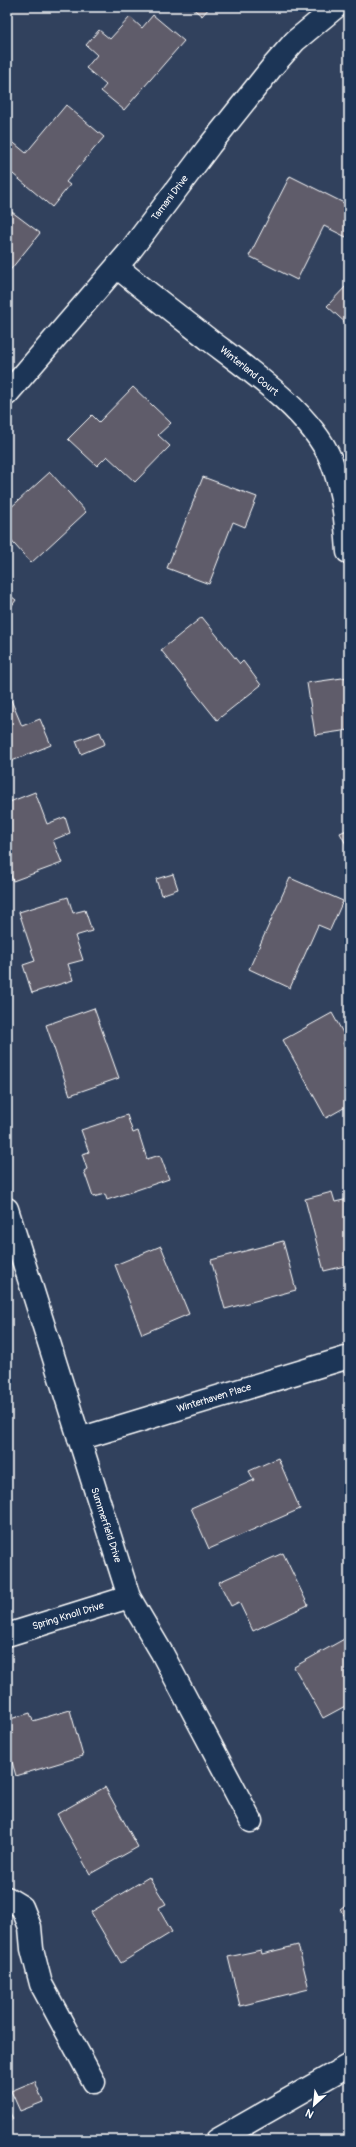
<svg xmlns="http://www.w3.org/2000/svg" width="356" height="2147" viewBox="0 0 356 2147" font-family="Pangolin,sans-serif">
  <rect width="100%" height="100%" fill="#31415d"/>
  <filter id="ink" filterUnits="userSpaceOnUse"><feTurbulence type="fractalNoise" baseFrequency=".025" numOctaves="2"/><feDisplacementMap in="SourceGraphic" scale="8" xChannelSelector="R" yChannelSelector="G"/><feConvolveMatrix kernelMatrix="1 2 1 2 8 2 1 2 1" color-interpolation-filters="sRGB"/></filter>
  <g filter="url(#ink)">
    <path fill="#5f5c6b" stroke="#fff" d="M 191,7 L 210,7 L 202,16 Z
      M 153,15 L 184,41 L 124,110 L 101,91 L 106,85 L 86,68 L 97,55 L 86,45 L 99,30 L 110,39 L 130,17 L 142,28 Z
      M 66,105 L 104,137 L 66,182 L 70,185 L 52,207 L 7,169 L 7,141 L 9,139 L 26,153 Z
      M 290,176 L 344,203 L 349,210 L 349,231 L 346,237 L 324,226 L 297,280 L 249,256 Z
      M 8,209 L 40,233 L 7,274 L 7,211 Z
      M 349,283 L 349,326 L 327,306 Z
      M 133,387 L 171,423 L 158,435 L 170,446 L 135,482 L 107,456 L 97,466 L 68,439 L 92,415 L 99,422 Z
      M 50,472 L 86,512 L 31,563 L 7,536 L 7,511 Z
      M 203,477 L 257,497 L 245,527 L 233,522 L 209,584 L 167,568 Z
      M 7,593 L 16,600 L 7,612 Z
      M 202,617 L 240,664 L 243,661 L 261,685 L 217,720 L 161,650 Z
      M 349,677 L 349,730 L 315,735 L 307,683 Z
      M 11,700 L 22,726 L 40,719 L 51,745 L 7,763 L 7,702 Z
      M 100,732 L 105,744 L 81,754 L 76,741 Z
      M 35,792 L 47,824 L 65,817 L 70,833 L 53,840 L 62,863 L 13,881 L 7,865 L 7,803 Z
      M 349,829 L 349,850 L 340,833 Z
      M 173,874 L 178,889 L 161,895 L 156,879 Z
      M 290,878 L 343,901 L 330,930 L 318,925 L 290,988 L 249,969 Z
      M 68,897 L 73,913 L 85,910 L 92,931 L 75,936 L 83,960 L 68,964 L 73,980 L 32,993 L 23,965 L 35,961 L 19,912 Z
      M 94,1008 L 119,1078 L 70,1095 L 46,1025 Z
      M 332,1013 L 347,1040 L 343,1043 L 349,1054 L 349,1105 L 326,1118 L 283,1040 Z
      M 127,1115 L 133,1133 L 138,1131 L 147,1159 L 160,1155 L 169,1179 L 107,1200 L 105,1194 L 93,1197 L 84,1171 L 87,1169 L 82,1154 L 89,1152 L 81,1130 Z
      M 332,1192 L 335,1202 L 348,1199 L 349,1201 L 349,1265 L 324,1271 L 305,1199 Z
      M 283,1241 L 296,1290 L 225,1309 L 211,1260 Z
      M 161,1246 L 189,1314 L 142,1334 L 115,1265 Z
      M 278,1458 L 300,1509 L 209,1549 L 191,1508 L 254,1480 L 249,1471 Z
      M 283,1553 L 308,1605 L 253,1631 L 239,1602 L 231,1606 L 219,1582 Z
      M 346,1638 L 349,1644 L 349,1704 L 323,1718 L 294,1667 Z
      M 70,1710 L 83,1756 L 16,1776 L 7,1744 L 7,1720 L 30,1713 L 33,1721 Z
      M 105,1787 L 138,1847 L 90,1874 L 57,1814 Z
      M 149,1877 L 166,1904 L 158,1908 L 172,1932 L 121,1963 L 91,1912 Z
      M 349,1903 L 349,1921 L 340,1910 Z
      M 298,1945 L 309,1989 L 240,2006 L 228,1957 L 261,1950 L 262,1954 Z
      M 35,2081 L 43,2102 L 20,2111 L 11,2091 Z
      M 7,2107 L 13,2119 L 7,2122 Z"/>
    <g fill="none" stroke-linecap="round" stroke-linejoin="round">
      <defs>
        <path id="minor" d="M 117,267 C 148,293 180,317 212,342 C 252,372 311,413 331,460 C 343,490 346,521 348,552
          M 7,394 L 130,251 L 210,145 L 273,66 L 295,41 L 336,7
          M 7,1209 L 129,1597 L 162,1653 L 251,1821
          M 79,1439 L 349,1357
          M 7,1635 L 129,1597
          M 7,1898 L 22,1907 L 30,1927 L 32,1949 L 41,1984 L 94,2082
          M 217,2140 L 349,2065"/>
      </defs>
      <use href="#minor" stroke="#fff" stroke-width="25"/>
      <use href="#minor" stroke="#1d3557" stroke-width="22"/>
    </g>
  </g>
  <g text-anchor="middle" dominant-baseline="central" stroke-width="4" stroke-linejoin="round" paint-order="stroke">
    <g font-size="10" fill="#fff" stroke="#1d3557">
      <text transform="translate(170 198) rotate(-53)">Tamani Drive</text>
      <text transform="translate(249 371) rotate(39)">Winterland Court</text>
      <text transform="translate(214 1398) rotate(-17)">Winterhaven Place</text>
      <text transform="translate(106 1525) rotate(72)">Summerfield Drive</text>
      <text transform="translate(68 1616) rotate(-17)">Spring Knoll Drive</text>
    </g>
  </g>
  <rect width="356" height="2147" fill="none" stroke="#1d3557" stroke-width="24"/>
  <rect x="12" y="12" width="332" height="2123" fill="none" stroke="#fff" stroke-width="1.5" filter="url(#ink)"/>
  <g transform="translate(314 2105) rotate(207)" stroke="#1d3557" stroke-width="3" paint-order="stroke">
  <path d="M0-3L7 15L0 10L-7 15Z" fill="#ffffff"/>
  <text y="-6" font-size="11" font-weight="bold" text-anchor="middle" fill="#ffffff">N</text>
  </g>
</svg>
